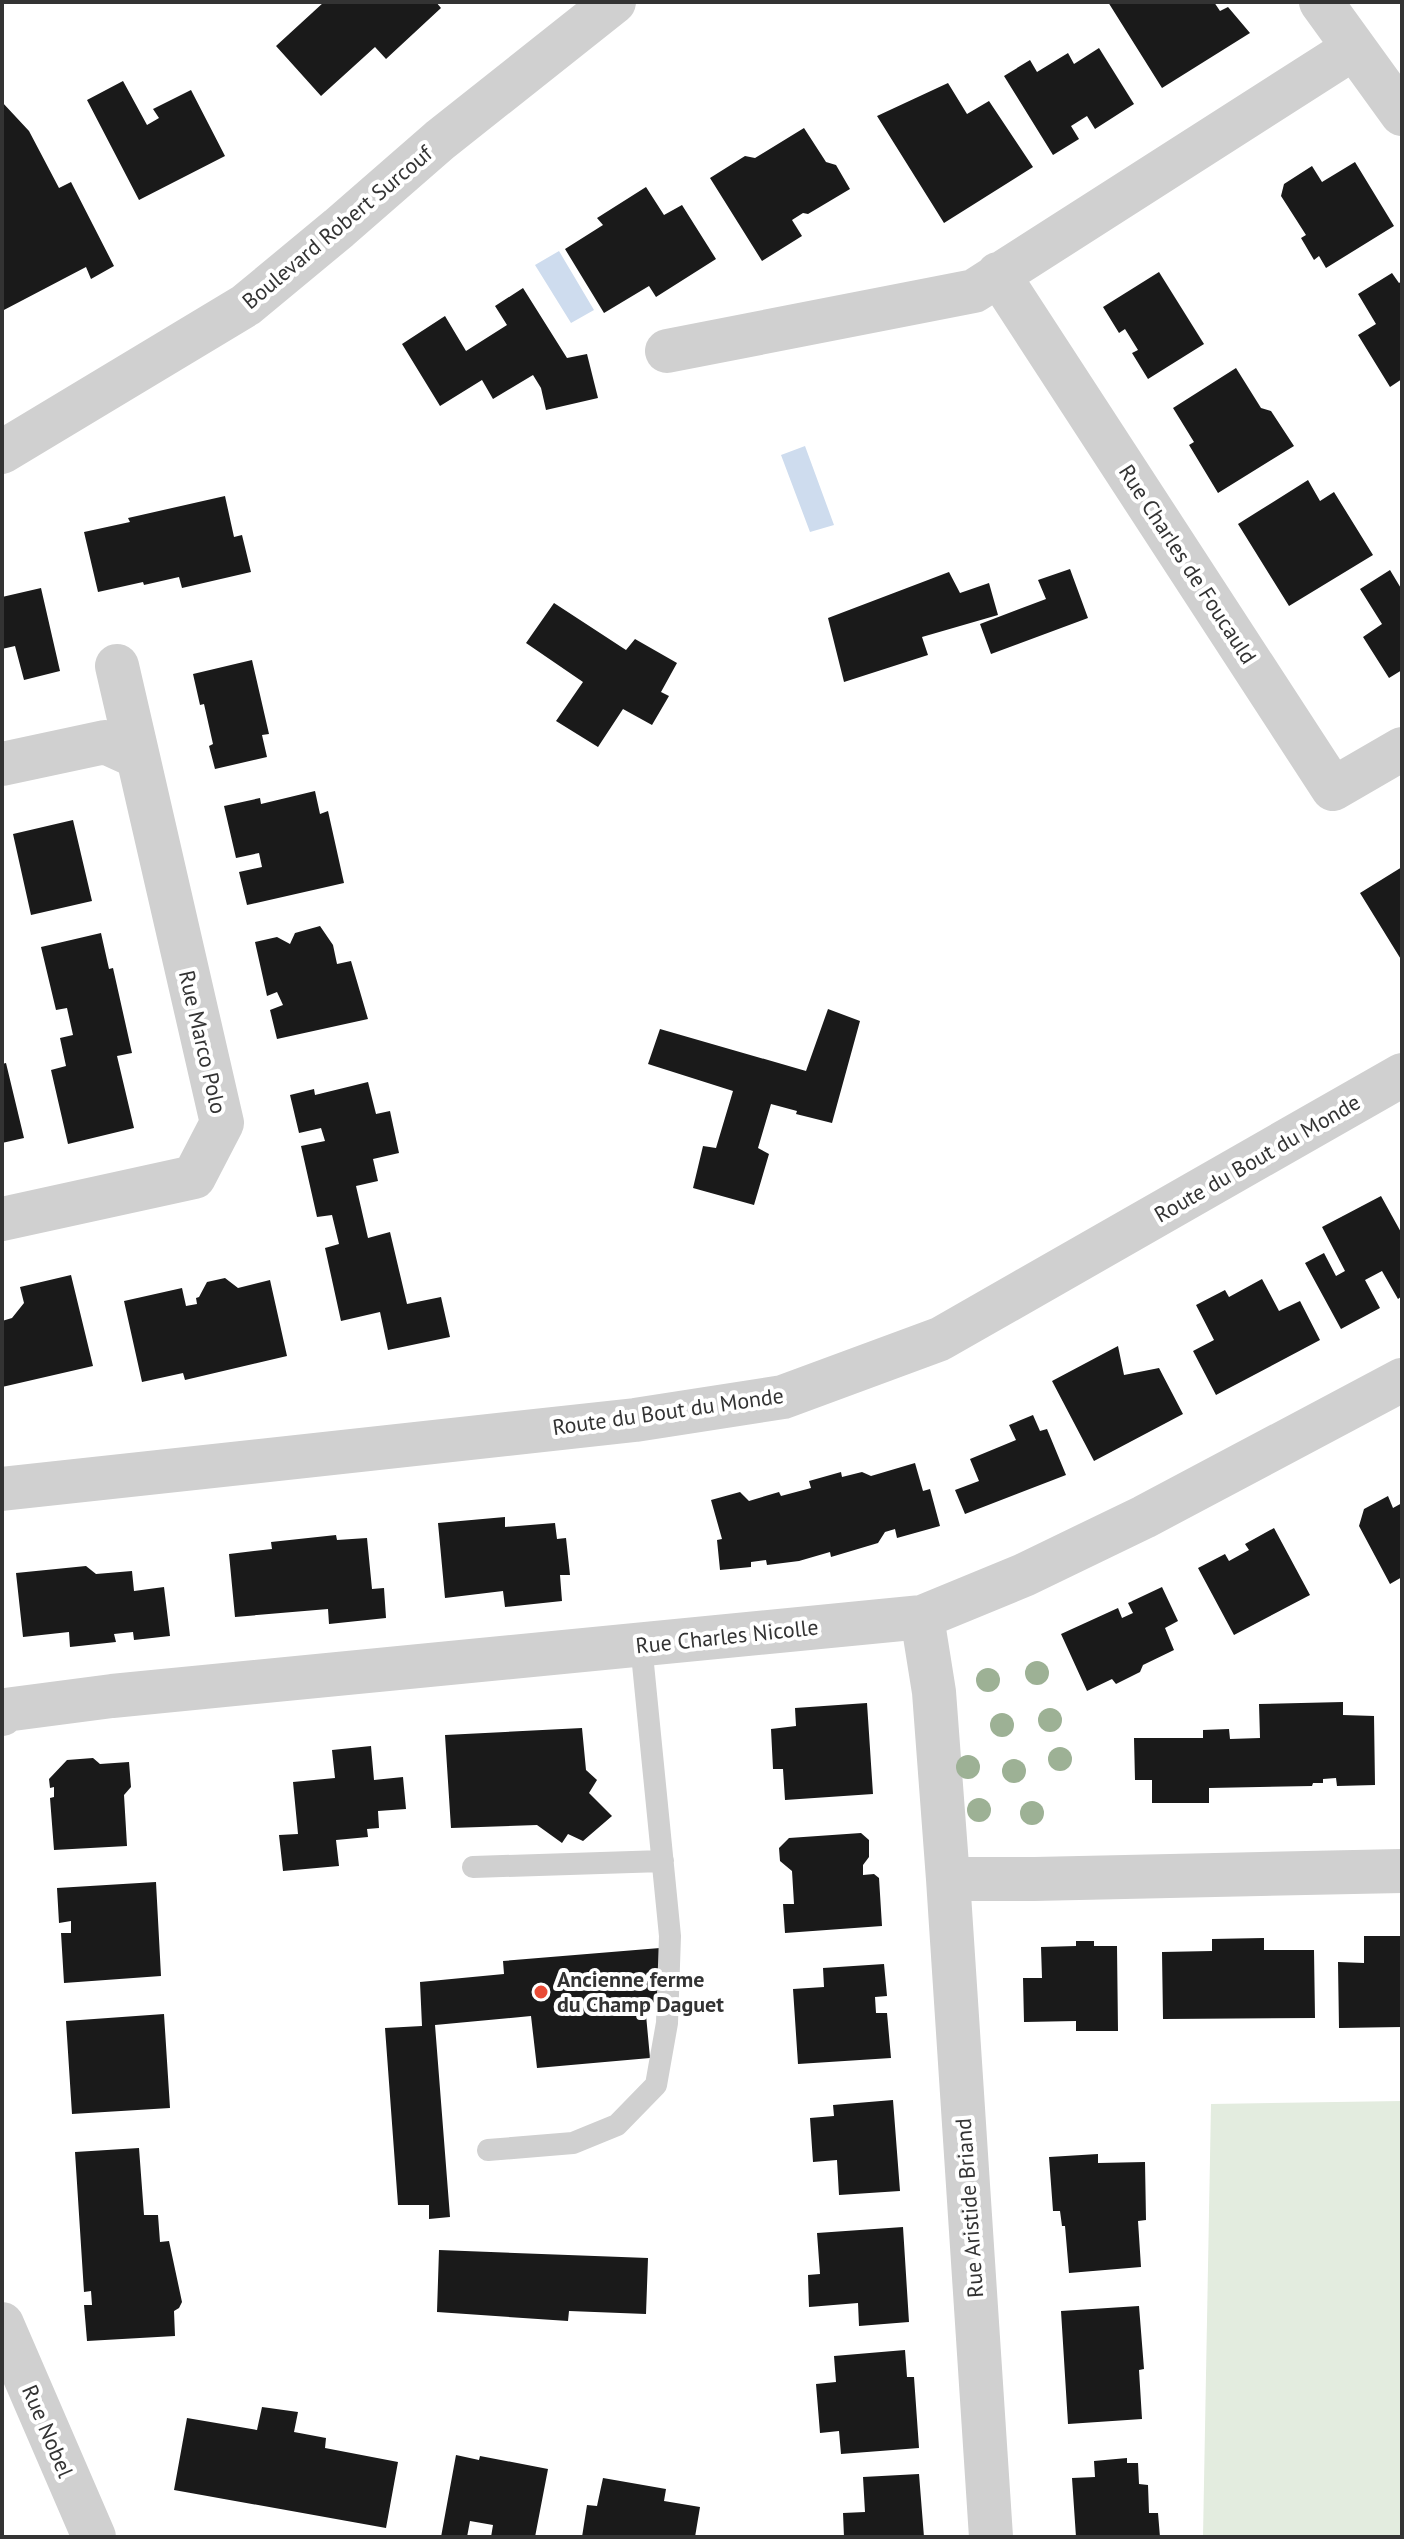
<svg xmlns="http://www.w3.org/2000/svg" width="1404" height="2539" viewBox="0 0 1404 2539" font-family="'PT Sans',sans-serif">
  <rect width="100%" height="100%" fill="#fff"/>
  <path fill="#e3ecdf" d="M 1402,2101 L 1402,2537 L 1203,2537 L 1211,2104 Z"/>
  <path fill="#cedcee" d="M 559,251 L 594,310 L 571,323 L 535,265 Z
    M 805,446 L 834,525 L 810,532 L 781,455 Z"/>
  <path fill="#1a1a1a" d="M 324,2 L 436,2 L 441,8 L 386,59 L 375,47 L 321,96 L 276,46 Z
    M 1108,2 L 1214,2 L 1220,11 L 1228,7 L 1250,33 L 1162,88 Z
    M 1099,48 L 1134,104 L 1095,129 L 1087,116 L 1071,126 L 1079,139 L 1053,155 L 1004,76 L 1030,60 L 1037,72 L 1068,53 L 1074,64 Z
    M 123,81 L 147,125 L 159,118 L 153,109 L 191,90 L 225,156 L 139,200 L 87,100 Z
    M 948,83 L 967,114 L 989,101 L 1033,167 L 944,223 L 877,116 Z
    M 2,102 L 29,131 L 59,188 L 71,182 L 114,266 L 91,279 L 86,267 L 2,311 Z
    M 804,128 L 826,162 L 836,165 L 850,189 L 808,214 L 803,213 L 792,220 L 802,236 L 762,261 L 710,178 L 745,156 L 755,158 Z
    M 1355,162 L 1394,226 L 1326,268 L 1319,256 L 1314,260 L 1301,238 L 1306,235 L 1281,196 L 1284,184 L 1312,166 L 1322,182 Z
    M 646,187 L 664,215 L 682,205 L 716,259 L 656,297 L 649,286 L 604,313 L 565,249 L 603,225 L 597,218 Z
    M 1159,272 L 1204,344 L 1148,379 L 1132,353 L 1138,350 L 1125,329 L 1119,333 L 1103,307 Z
    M 1392,273 L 1399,283 L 1402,281 L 1402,379 L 1390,387 L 1358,335 L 1376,324 L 1358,294 Z
    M 523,288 L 567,358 L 587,354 L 598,398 L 546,410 L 541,388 L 533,375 L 493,399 L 482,380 L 440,406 L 402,344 L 445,316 L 466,351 L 507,325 L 495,306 Z
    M 1236,368 L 1261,408 L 1271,411 L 1294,446 L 1218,493 L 1189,445 L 1194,442 L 1173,408 Z
    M 1308,480 L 1320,501 L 1334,492 L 1373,555 L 1289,606 L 1238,524 Z
    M 225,496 L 234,537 L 242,535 L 251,572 L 182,588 L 179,577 L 144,585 L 143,582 L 98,592 L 84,532 L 130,522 L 128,518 Z
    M 1070,569 L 1088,618 L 991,654 L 980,624 L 1046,599 L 1038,580 Z
    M 1390,570 L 1402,590 L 1402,670 L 1389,678 L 1363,637 L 1382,624 L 1360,589 Z
    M 949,572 L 960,593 L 989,583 L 998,615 L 922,637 L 928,655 L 844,682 L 828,618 Z
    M 41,588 L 60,671 L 24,680 L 15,646 L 2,649 L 2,597 Z
    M 554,603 L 626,650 L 635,639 L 677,663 L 661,692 L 669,696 L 652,725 L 623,709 L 598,747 L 556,721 L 583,682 L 526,643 Z
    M 252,660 L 269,734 L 262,735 L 267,757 L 215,769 L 209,746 L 213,744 L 204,704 L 200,705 L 193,674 Z
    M 315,791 L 320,814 L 328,811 L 344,883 L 247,905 L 239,872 L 262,867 L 259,853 L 236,858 L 224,806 L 260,798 L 261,804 Z
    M 73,820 L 92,901 L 31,915 L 13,834 Z
    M 1402,867 L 1402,961 L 1360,893 Z
    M 320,926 L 333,945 L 337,964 L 351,961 L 368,1019 L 277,1039 L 270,1010 L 283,1005 L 277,992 L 267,996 L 255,942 L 277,937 L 290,944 L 295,933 Z
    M 101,933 L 109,969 L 113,968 L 132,1053 L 117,1056 L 134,1128 L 68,1144 L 51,1070 L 66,1066 L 60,1038 L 73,1035 L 67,1008 L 56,1010 L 41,947 Z
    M 828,1009 L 860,1021 L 832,1123 L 796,1114 L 797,1111 L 771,1104 L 758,1148 L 769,1154 L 754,1205 L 693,1188 L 703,1146 L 716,1148 L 733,1091 L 648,1064 L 660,1029 L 806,1071 Z
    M 6,1063 L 24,1138 L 2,1143 L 2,1064 Z
    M 368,1082 L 376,1114 L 390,1111 L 399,1153 L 373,1159 L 378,1181 L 356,1186 L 368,1238 L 390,1232 L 407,1304 L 441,1297 L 450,1337 L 388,1350 L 380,1312 L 341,1321 L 325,1248 L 339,1244 L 332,1215 L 317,1217 L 301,1146 L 325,1141 L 321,1128 L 299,1133 L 290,1095 L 314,1089 L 315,1095 Z
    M 1381,1196 L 1402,1234 L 1402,1296 L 1398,1299 L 1382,1271 L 1365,1280 L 1380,1308 L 1341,1329 L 1305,1263 L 1324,1253 L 1336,1276 L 1345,1271 L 1322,1227 Z
    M 71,1275 L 93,1366 L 2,1387 L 2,1321 L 12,1318 L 24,1303 L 20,1287 Z
    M 225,1278 L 238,1288 L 270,1280 L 287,1356 L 185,1380 L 183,1373 L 142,1382 L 124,1301 L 182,1288 L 186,1306 L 197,1304 L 196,1298 L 199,1297 L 207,1282 Z
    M 1262,1279 L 1279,1311 L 1300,1301 L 1320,1340 L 1216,1395 L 1193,1351 L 1214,1340 L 1196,1305 L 1225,1290 L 1229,1297 Z
    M 1118,1346 L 1124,1375 L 1159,1368 L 1183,1414 L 1094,1461 L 1052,1381 Z
    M 1033,1415 L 1040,1431 L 1047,1429 L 1066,1475 L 965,1514 L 955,1490 L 979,1481 L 970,1459 L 1016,1440 L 1009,1425 Z
    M 915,1463 L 923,1491 L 930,1489 L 940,1526 L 897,1538 L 895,1529 L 885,1532 L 878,1543 L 831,1557 L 830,1552 L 799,1561 L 767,1565 L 766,1560 L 751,1562 L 751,1567 L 720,1570 L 717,1540 L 722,1539 L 711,1500 L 740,1492 L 749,1501 L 779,1492 L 781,1496 L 811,1488 L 809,1481 L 841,1472 L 842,1477 L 862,1472 L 871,1476 Z
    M 1388,1496 L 1393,1508 L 1402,1503 L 1402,1577 L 1390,1584 L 1359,1526 L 1364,1509 Z
    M 505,1517 L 505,1527 L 555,1523 L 557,1539 L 566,1538 L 570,1575 L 560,1575 L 562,1601 L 505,1607 L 503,1591 L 445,1598 L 438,1523 Z
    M 1274,1528 L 1310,1595 L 1234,1635 L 1198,1568 L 1225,1554 L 1229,1561 L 1249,1550 L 1245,1544 Z
    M 336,1535 L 337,1540 L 367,1538 L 372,1589 L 384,1588 L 386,1618 L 329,1624 L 328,1609 L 235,1617 L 229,1554 L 272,1549 L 271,1542 Z
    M 86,1566 L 96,1574 L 132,1571 L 134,1591 L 164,1587 L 170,1636 L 134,1640 L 133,1632 L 114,1634 L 116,1642 L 70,1647 L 69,1632 L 23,1637 L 16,1573 Z
    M 1162,1587 L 1178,1621 L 1165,1628 L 1174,1650 L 1143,1665 L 1140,1672 L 1116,1684 L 1112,1679 L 1087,1691 L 1061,1634 L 1118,1608 L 1122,1618 L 1133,1613 L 1128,1603 Z
    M 1343,1702 L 1343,1715 L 1374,1716 L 1375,1785 L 1337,1786 L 1336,1778 L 1323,1779 L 1323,1783 L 1313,1783 L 1312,1786 L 1209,1788 L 1209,1803 L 1152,1803 L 1152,1780 L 1135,1780 L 1134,1738 L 1203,1738 L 1203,1730 L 1229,1729 L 1230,1739 L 1260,1738 L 1259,1704 Z
    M 867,1703 L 873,1794 L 785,1800 L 783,1769 L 773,1769 L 771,1729 L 796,1726 L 795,1708 Z
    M 582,1728 L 586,1770 L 597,1780 L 589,1793 L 612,1816 L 583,1841 L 568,1834 L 562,1843 L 537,1825 L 451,1828 L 445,1735 Z
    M 371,1746 L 374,1780 L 403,1777 L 406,1809 L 378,1811 L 379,1828 L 367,1829 L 368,1837 L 336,1840 L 339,1866 L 283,1871 L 279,1835 L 298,1834 L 293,1782 L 335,1778 L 332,1750 Z
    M 93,1758 L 100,1764 L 129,1762 L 131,1787 L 124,1795 L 127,1846 L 54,1850 L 50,1798 L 54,1797 L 54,1787 L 50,1788 L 49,1779 L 67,1760 Z
    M 861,1833 L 869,1840 L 869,1857 L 863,1865 L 863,1875 L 874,1874 L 879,1878 L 882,1926 L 785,1933 L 783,1904 L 794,1904 L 792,1871 L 780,1861 L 779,1848 L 789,1838 Z
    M 156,1882 L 161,1976 L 64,1983 L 61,1933 L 71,1933 L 71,1921 L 59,1923 L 57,1888 Z
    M 1364,1936 L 1402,1936 L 1402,2027 L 1339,2028 L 1338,1962 L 1364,1963 Z
    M 1264,1938 L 1264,1950 L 1314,1950 L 1315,2018 L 1163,2019 L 1162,1952 L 1212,1951 L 1212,1939 Z
    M 1076,1941 L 1094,1941 L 1094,1946 L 1117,1946 L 1118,2031 L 1076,2031 L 1076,2021 L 1024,2022 L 1023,1978 L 1042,1978 L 1041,1947 L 1076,1946 Z
    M 660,1948 L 663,2001 L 645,2004 L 650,2058 L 537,2068 L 531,2016 L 435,2025 L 450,2217 L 429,2219 L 429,2205 L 398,2205 L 385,2028 L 422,2026 L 420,1982 L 504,1974 L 503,1961 Z
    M 884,1964 L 887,1996 L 875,1997 L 876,2013 L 887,2013 L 891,2058 L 798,2064 L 793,1989 L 824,1987 L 823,1968 Z
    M 164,2014 L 170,2108 L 72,2114 L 66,2021 Z
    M 893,2100 L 900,2191 L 839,2195 L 837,2160 L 813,2162 L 810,2118 L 834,2116 L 833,2105 Z
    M 139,2148 L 144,2215 L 158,2215 L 160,2242 L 169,2241 L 182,2302 L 179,2308 L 174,2311 L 175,2336 L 87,2341 L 84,2305 L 92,2305 L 91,2291 L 84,2292 L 75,2152 Z
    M 1098,2154 L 1098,2163 L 1145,2162 L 1146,2220 L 1138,2221 L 1141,2267 L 1069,2273 L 1065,2226 L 1062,2226 L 1060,2211 L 1053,2211 L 1049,2157 Z
    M 903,2227 L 909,2322 L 859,2326 L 858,2303 L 809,2307 L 808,2275 L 820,2274 L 817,2233 Z
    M 439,2250 L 648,2258 L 646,2314 L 569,2311 L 568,2321 L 437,2312 Z
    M 1139,2306 L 1144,2369 L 1139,2370 L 1142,2419 L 1068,2424 L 1061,2311 Z
    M 905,2350 L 907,2377 L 914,2377 L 919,2448 L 841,2454 L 839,2431 L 820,2433 L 816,2384 L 836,2382 L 834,2356 Z
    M 262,2407 L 298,2412 L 294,2432 L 326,2438 L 325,2448 L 398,2462 L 386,2528 L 174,2490 L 187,2418 L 257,2430 Z
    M 456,2455 L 479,2460 L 480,2456 L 548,2469 L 535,2537 L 491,2537 L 493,2525 L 470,2521 L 467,2537 L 441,2537 Z
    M 1127,2458 L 1127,2463 L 1138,2463 L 1139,2484 L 1148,2485 L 1149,2513 L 1158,2513 L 1160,2537 L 1076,2537 L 1072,2478 L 1095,2477 L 1094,2461 Z
    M 919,2474 L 924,2537 L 844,2537 L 843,2513 L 865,2512 L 863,2477 Z
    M 603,2478 L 666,2489 L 664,2501 L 700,2507 L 695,2537 L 582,2537 L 587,2505 L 597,2506 Z"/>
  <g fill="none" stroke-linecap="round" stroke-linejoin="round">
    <path stroke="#d0d0d0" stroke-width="22" d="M 473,1867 L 663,1861
      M 488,2150 L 573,2143 L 617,2125 L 656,2085 L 667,2023 L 670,1936 L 641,1644"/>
    <path stroke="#d0d0d0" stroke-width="44" d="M 1321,2 L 1402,114
      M 998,274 L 1333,789 L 1402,749
      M 667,351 L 974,291 L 1354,48
      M 117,666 L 138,757
      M 2,764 L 105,742 L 138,757 L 222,1123 L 194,1177 L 2,1219
      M 2,1489 L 635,1420 L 783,1397 L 940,1339 L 1402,1075
      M 922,1617 L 934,1692 L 948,1879 L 991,2537
      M 2,1714 L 5,1710 L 112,1696 L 922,1617 L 1024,1575 L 1144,1517 L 1402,1380
      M 948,1879 L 1034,1879 L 1402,1871"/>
    <path stroke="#d0d0d0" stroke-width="44" d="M 2,452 L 246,305 L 339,228 L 440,140 L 614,2
      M 2,2324 L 94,2537"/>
  </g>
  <g fill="#9db195">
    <circle cx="1037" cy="1673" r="12"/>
    <circle cx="988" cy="1680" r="12"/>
    <circle cx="1050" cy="1720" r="12"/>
    <circle cx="1002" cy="1725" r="12"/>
    <circle cx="1060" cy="1759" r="12"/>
    <circle cx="968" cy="1767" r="12"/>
    <circle cx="1014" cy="1771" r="12"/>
    <circle cx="979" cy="1810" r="12"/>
    <circle cx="1032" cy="1813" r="12"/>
  </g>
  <circle fill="#e94b36" stroke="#fff" stroke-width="3" cx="541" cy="1992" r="8"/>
  <g text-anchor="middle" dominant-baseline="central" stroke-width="8" stroke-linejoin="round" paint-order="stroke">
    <g font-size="22" fill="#333" stroke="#fff">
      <text transform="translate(337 227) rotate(-40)">Boulevard Robert Surcouf</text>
      <text transform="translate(1188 564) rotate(57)">Rue Charles de Foucauld</text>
      <text transform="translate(203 1042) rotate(77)">Rue Marco Polo</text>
      <text transform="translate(1257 1158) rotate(-30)">Route du Bout du Monde</text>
      <text transform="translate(668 1411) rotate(-8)">Route du Bout du Monde</text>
      <text transform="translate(727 1636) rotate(-6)">Rue Charles Nicolle</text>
      <text transform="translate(969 2208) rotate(-94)">Rue Aristide Briand</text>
      <text transform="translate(48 2431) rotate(67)">Rue Nobel</text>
    </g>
    <g font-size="22" font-weight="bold" fill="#333" stroke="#fff" text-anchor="start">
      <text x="557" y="1979">Ancienne ferme<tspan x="557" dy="25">du Champ Daguet</tspan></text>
    </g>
  </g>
  <rect width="1404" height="2539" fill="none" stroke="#333333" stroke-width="8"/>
</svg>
